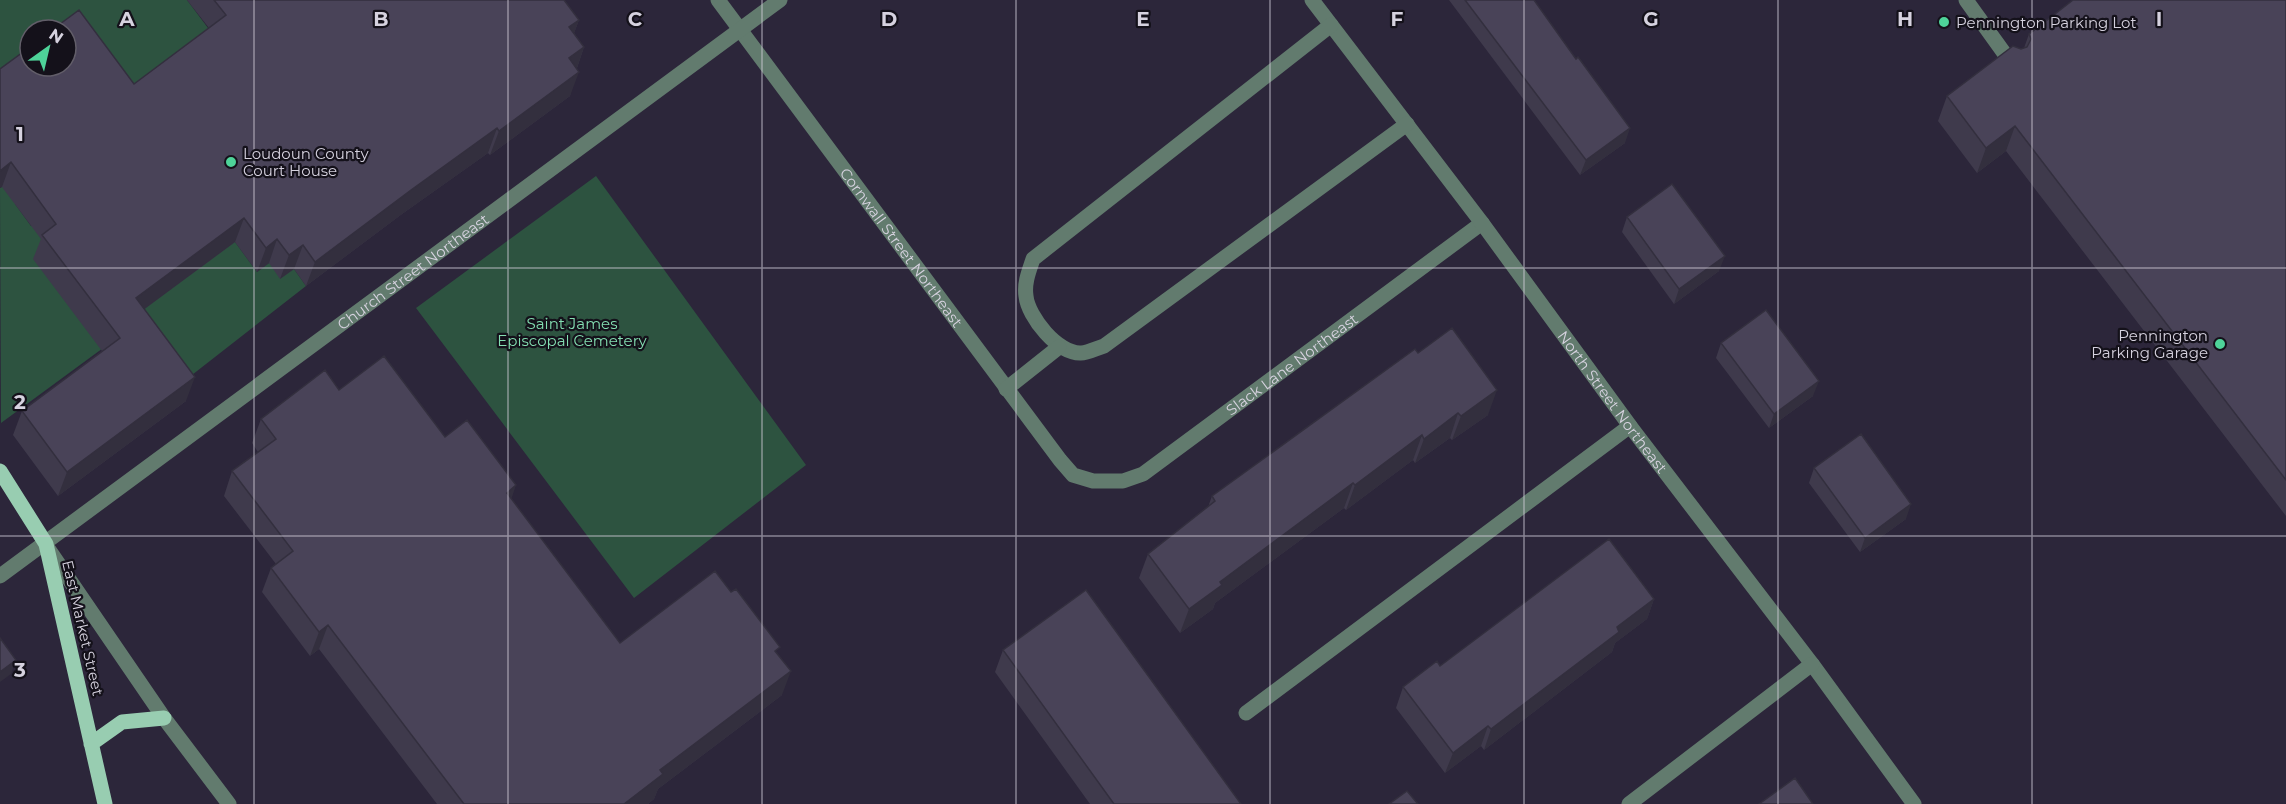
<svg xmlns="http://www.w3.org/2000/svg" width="2286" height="804" viewBox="0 0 2286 804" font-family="Montserrat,sans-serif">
  <rect width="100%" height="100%" fill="#2c263a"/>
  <path fill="#2d5340" d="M 0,0 L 187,0 L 217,40 L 125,108 L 66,30 L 30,30 L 30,64 L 0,87 Z
    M 18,175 L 15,204 L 31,226 L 235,242 L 257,272 L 269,263 L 294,269 L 306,286 L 174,389 L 129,329 L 1,423 L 0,188 Z
    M 596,176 L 806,465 L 634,598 L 416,308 Z"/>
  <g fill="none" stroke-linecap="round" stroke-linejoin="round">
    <g stroke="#627b6e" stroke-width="15">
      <path id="s1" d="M 718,0 L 1060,460 L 1073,475 L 1093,481 L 1123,481 L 1143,474 L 1482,223"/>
      <path id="s2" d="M 1312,0 L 1482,223 L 1630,426 L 1812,664 L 1914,804"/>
      <path d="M 1966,0 L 2012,64"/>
      <path d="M 1331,25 L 1033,259 C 1029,271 1024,283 1026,296 C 1028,317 1058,354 1081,353 C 1088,353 1097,348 1104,346 L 1407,124"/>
      <path d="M 1006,389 L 1059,347"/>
      <path d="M 47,547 L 164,718 L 229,804"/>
      <path id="s3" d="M 0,576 L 780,0"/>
      <path d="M 1246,713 L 1630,426"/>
      <path d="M 1629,804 L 1812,664"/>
    </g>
    <path stroke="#98cdb1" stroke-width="15" d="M 0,471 L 46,544 L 105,804
      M 91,744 L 122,722 L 164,718"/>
  </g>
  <path fill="#3f3a4c" d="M 187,0 L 564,0 L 579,20 L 574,33 L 584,47 L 577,68 L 570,96 L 490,155 L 488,153 L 402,214 L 306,286 L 294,269 L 280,279 L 269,263 L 257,272 L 235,242 L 144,309 L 186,401 L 58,496 L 13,435 L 22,411 L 102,351 L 33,259 L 41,239 L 2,187 L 0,69 L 134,84 L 209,28 Z
    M 1449,0 L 1534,0 L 1625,143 L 1580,175 Z
    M 2286,0 L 2286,516 L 2006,151 L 1977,173 L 1938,121 L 1947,96 L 2024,48 L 2029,34 Z
    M 1627,217 L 1719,271 L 1674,304 L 1622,232 Z
    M 1721,343 L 1813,396 L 1769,428 L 1716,358 Z
    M 1418,353 L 1488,415 L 1452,440 L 1450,438 L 1415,463 L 1413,460 L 1346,510 L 1344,508 L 1215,603 L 1213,609 L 1180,633 L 1139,578 L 1148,554 L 1208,507 L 1212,496 Z
    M 339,390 L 445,437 L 511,499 L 620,643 L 777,654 L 782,695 L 658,789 L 654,799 L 648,804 L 437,804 L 319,649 L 310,656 L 262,592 L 271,568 L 276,564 L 224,496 L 232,471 L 258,452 L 252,443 L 261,419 Z
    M 1814,468 L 1906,519 L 1860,552 L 1809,483 Z
    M 1654,599 L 1647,619 L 1615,643 L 1612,652 L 1484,750 L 1481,746 L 1445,773 L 1396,708 L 1403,687 L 1440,666 Z
    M 1003,650 L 1241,804 L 1090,804 L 995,672 Z"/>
  <path fill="#332f3e" d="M 579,20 L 570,44 L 569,27 Z
    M 584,47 L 576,71 L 569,58 Z
    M 579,72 L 570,96 L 490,155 L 499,131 Z
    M 2015,126 L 2006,151 L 1977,173 L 1986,148 Z
    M 497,128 L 488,153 L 402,214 L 306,286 L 315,262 L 411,190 Z
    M 1630,128 L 1625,143 L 1580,175 L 1586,160 Z
    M 11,162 L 2,187 L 0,188 L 0,171 Z
    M 244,218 L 235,242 L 127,322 L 136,298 Z
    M 277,239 L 269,263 L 257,272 L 266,248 Z
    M 303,245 L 294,269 L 280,279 L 289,255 Z
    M 1725,256 L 1719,271 L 1674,304 L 1679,289 Z
    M 195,377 L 186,401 L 58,496 L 67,472 Z
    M 1819,381 L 1813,396 L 1769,428 L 1774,414 Z
    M 1497,390 L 1488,415 L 1452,440 L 1461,416 Z
    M 1458,413 L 1450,438 L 1415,463 L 1424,439 Z
    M 1422,435 L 1413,460 L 1346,510 L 1355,485 Z
    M 1353,483 L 1344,508 L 1215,603 L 1213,609 L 1180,633 L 1189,609 L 1220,582 Z
    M 516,485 L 508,509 L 507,493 Z
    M 1911,504 L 1906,519 L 1860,552 L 1865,538 Z
    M 1654,599 L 1647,619 L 1615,643 L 1612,652 L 1484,750 L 1491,729 L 1617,627 Z
    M 328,625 L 319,649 L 310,656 L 319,632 Z
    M 16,660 L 11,674 L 0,682 L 0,672 Z
    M 791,671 L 782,695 L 658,789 L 654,799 L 648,804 L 624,804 L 660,770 Z
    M 1488,726 L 1481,746 L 1445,773 L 1453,753 Z"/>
  <path fill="#494358" stroke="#332f3e" stroke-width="1.5" d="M 214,0 L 564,0 L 579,20 L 569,27 L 584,47 L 569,58 L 579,72 L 499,131 L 497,128 L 411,190 L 315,262 L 303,245 L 289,255 L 277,239 L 266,248 L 244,218 L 136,298 L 195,377 L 67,472 L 22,411 L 120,338 L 42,235 L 56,224 L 11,162 L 0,171 L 0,69 L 30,47 L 30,66 L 66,66 L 66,30 L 52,30 L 79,10 L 134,84 L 226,15 Z
    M 1465,0 L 1534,0 L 1576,59 L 1578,57 L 1630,128 L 1586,160 Z
    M 2073,0 L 2286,0 L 2286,480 L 2015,126 L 1986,148 L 1947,96 L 2013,46 L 2021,49 L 2027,47 L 2031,39 L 2029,34 Z
    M 1672,184 L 1725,256 L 1679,289 L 1627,217 Z
    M 1766,310 L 1819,381 L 1774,414 L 1721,343 Z
    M 1452,328 L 1497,390 L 1461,416 L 1458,413 L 1424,439 L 1422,435 L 1355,485 L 1353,483 L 1220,582 L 1222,585 L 1189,609 L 1148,554 L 1215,501 L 1212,496 L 1415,349 L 1418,353 Z
    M 384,356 L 445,437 L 467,420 L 516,485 L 507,493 L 620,643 L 715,571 L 731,592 L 736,589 L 780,647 L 775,651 L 791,671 L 660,770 L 663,774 L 624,804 L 464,804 L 328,625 L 319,632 L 271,568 L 293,551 L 232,471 L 276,439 L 261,419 L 325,370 L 339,390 Z
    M 1861,434 L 1911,504 L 1865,538 L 1814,468 Z
    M 1609,539 L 1654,599 L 1617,627 L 1619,632 L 1491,729 L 1488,726 L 1453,753 L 1403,687 L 1437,661 L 1440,666 Z
    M 1086,590 L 1241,804 L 1114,804 L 1003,650 Z
    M 0,638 L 16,660 L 0,672 Z
    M 1795,778 L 1813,804 L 1759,804 Z
    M 1407,791 L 1418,804 L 1389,804 Z"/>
  <path fill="none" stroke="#d6d2df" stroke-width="1.5" stroke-opacity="0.55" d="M 254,0 L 254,804M 508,0 L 508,804M 762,0 L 762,804M 1016,0 L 1016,804M 1270,0 L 1270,804M 1524,0 L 1524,804M 1778,0 L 1778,804M 2032,0 L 2032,804M 0,268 L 2286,268M 0,536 L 2286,536"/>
  <g fill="#4ed399" stroke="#14111a" stroke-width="2">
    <circle cx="1944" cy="22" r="6"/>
    <circle cx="231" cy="162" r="6"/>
    <circle cx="2220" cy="344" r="6"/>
  </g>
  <g text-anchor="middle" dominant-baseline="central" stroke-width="4.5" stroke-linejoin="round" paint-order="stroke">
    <g font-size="15" fill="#d6d2df" stroke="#14111a" text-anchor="start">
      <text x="1956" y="22">Pennington Parking Lot</text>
      <text x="243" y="153">Loudoun County<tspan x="243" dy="17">Court House</tspan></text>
      <text x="2208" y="335" text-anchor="end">Pennington<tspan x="2208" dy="17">Parking Garage</tspan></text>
    </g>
    <g font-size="15" fill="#d6d2df" stroke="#14111a">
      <text stroke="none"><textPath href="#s1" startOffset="308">Cornwall Street Northeast</textPath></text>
      <text stroke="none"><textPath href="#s3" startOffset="513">Church Street Northeast</textPath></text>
      <text stroke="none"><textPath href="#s1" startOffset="850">Slack Lane Northeast</textPath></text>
      <text stroke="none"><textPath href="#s2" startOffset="502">North Street Northeast</textPath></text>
      <text transform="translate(83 628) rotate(77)">East Market Street</text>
    </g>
    <g font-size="15" fill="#84dfb2" stroke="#14111a">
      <text x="572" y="323">Saint James<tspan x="572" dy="17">Episcopal Cemetery</tspan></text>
    </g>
  </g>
  <g font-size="20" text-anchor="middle" font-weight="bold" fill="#d6d2df" stroke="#14111a" stroke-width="4.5" stroke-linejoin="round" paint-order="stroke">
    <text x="127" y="26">A</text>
    <text x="381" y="26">B</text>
    <text x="635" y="26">C</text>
    <text x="889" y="26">D</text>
    <text x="1143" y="26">E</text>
    <text x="1397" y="26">F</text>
    <text x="1651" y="26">G</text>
    <text x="1905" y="26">H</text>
    <text x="2159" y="26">I</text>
    <text x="20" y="141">1</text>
    <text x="20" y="409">2</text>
    <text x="20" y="677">3</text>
  </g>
  <g transform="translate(48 48) rotate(34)"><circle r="28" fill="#14111a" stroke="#625e69" stroke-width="1.5"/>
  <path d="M0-4.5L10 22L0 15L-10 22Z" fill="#4ed399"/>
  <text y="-9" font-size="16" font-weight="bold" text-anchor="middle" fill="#d6d2df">N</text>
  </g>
</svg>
